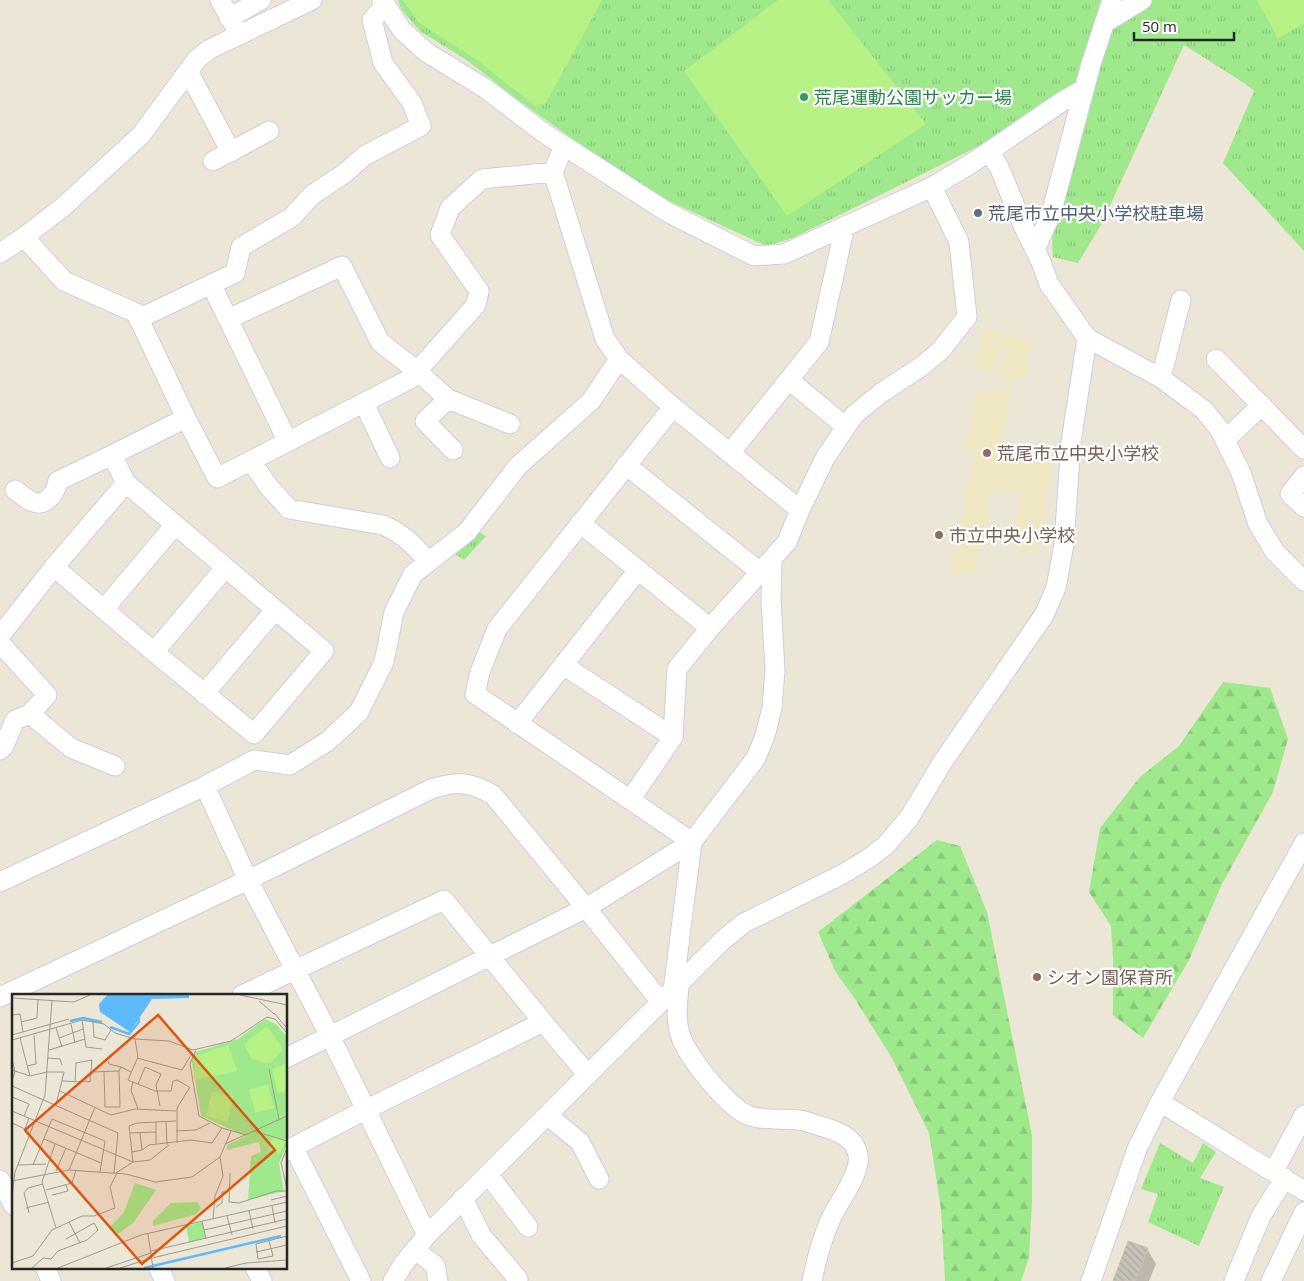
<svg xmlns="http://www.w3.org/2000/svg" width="1304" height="1281" viewBox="0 0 1304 1281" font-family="'Open Sans','Noto Sans JP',sans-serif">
  <defs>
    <pattern id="forest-firs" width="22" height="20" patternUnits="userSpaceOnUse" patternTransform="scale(1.25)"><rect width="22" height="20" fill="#9fe98c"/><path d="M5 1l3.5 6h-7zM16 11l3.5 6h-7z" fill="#89c879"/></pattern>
    <pattern id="park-tufts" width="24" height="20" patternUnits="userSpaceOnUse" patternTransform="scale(1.25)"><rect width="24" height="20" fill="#9fe98c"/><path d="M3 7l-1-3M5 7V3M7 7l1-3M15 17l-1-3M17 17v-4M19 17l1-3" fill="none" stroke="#89c879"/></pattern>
    <pattern id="building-back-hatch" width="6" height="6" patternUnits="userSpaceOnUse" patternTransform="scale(1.25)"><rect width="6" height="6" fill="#c7c2b7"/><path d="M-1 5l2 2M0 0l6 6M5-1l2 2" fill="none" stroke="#aba79d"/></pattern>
  </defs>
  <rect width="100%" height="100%" fill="#ece6d6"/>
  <path fill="#f0e8c3" d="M 984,329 L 1010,334 L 1014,338 L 1031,339 L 1025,380 L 1013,379 L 999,456 L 1031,463 L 1035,451 L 1053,453 L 1036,555 L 1013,547 L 1021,495 L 992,489 L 974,576 L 951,570 L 975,452 L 966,450 L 978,390 L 1004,394 L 1007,380 L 997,378 L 1001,360 L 1005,359 L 1007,349 L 999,348 L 994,372 L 974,369 Z"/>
  <path fill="url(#forest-firs)" d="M 1223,682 L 1270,688 L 1288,739 L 1273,792 L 1222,884 L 1189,960 L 1143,1038 L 1113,1015 L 1113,959 L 1111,926 L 1089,892 L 1100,828 L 1140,777 L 1179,746 Z
    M 937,840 L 960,846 L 987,912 L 1032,1135 L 1032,1201 L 1029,1258 L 1021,1281 L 945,1281 L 941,1209 L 929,1133 L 892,1058 L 855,999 L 835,971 L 818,932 Z"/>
  <path fill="url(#park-tufts)" d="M 398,0 L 1304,0 L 1304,251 L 1223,163 L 1254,91 L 1244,83 L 1184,45 L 1101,225 L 1078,263 L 1053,257 C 1048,203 1075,144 1092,94 L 1011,128 L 971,150 L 793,238 L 766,246 L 669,201 L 581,145 L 518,100 L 468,61 L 420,31 L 401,9 Z
    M 476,530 L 486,536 L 464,560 L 452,552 Z
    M 1160,1143 L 1193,1163 L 1203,1143 L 1216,1152 L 1200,1178 L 1224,1187 L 1199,1246 L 1148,1222 L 1158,1194 L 1141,1189 Z"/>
  <path fill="#b6f286" d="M 403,0 L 602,0 L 546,103 L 535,106 L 477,60 L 418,22 Z
    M 778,0 L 828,0 L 926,124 L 787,216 L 684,71 Z
    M 1257,0 L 1304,0 L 1304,23 L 1278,39 Z"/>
  <path fill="#0003" d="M 1147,1249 L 1156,1264 L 1149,1281 L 1114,1281 Z"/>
  <path fill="url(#building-back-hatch)" stroke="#c7c2b1" d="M 1128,1241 L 1148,1248 L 1135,1281 L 1113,1281 Z"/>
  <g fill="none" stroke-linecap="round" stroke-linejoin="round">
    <defs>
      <path id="minor" d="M 220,0 L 240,35
        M 382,0 L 402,30 L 426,52 L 486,89 L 541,131 L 667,212 L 754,256 L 784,254 L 932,187 L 972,163 L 1063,101 L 1084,89
        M 229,18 L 261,0
        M 1104,23 L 1142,0
        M 188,71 L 231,152
        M 564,146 L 553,172 L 605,339 L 619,359 L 673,407 L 800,510
        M 989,151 L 1000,169 L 1022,223 L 1041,262 L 1049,284 L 1087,338 L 1161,378 L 1204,410 L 1220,430 L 1241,473 L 1258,524 L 1275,552 L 1304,581
        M 213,161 L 269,131
        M 24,237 L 64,281 L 136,313 L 186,418 L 217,478 L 410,379 L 476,305 L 479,291 L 440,235 L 450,208 L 482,179 L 553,172
        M 1035,250 L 1051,214 L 1091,64 L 1112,0
        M 0,253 L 24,237 L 63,207 L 141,135 L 197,59 L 210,49 L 312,0
        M 211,284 L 288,442
        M 138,319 L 235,273 L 241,247 L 292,217 L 312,195 L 345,173 L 364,156 L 421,126 L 412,103 L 383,63 L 372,20 L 384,6
        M 228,319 L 342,266 L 380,342 L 417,371 L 448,399 L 510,424
        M 1216,359 L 1304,449
        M 1161,378 L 1181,300
        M 789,380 L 846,427
        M 448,399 L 425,421 L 453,450
        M 364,403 L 390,458
        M 673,407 L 497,629 L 480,672 L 475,694 L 692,842
        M 1225,440 L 1262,405
        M 730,453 L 819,342 L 845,226
        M 251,461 L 269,487 L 289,509 L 383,525 C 402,533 414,545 428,561
        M 626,465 L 760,572
        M 1304,476 L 1290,494 L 1304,507
        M 15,490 C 21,494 27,500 33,502 C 46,507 56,492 58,481 L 112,455
        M 580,523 L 710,628
        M 54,567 L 154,652 L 254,734 L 324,651 L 126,483 L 112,455 L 186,418
        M 104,609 L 175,525
        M 0,636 L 54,567 L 126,483
        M 0,643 L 47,695 L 30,714 L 15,720 L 4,746 L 0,750
        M 154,652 L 225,568
        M 563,665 L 673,737
        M 204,694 L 275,610
        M 30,714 L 71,748 L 115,766
        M 517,724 L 638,570
        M 205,786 L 248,880 L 330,1036 L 427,1235
        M 630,800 L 673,737 L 677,669 L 710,628 L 787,542 L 800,510 L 825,458 L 854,415 L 881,393 L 922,366 L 940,351 L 967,317 L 959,242 L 932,187
        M 0,882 L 205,786 L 254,760 L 290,765 L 328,741 L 359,712 L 384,662 L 394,612 L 413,574 L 467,532 L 518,466 L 591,401 L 619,359
        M 679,985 C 678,1001 675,1019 680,1034 C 686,1056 729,1109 750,1116 C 766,1121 783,1118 799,1120 C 804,1120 809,1123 814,1124 C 829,1129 851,1133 857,1151 C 865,1171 836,1204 829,1223 C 821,1242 816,1261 812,1281
        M 673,991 L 692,842
        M 242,995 L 444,900 L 543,1022 L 588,1075
        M 0,997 L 248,880 L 431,789 C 457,781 469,781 493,795 L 586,908 L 661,1002
        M 286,1058 L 586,908 L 692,842 L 756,758 L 765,736 L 772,708 L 775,670 L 771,600 L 772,559
        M 1160,1102 L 1304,1191
        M 547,1115 L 580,1142 L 599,1179
        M 294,1148 L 361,1281
        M 286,1151 L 365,1110 L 543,1022
        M 1274,1171 L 1304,1115
        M 488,1174 L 528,1227
        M 0,1180 L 14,1206
        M 463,1198 L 481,1235 L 518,1279 L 516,1281
        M 415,1250 L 435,1265 L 438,1281
        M 45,1267 L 51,1281
        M 158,1267 L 165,1281
        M 255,1267 L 262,1281
        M 393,1281 L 404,1263 L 427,1235 L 724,939 L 744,923 L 843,874 L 869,858 L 886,845 L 909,818 L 942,763 L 1044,615 L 1056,588 L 1064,544 L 1071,442 L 1087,338
        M 1091,1281 L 1137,1149 L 1160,1102 L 1304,843
        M 1234,1281 L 1261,1216 L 1285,1178
        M 1271,1281 L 1304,1212"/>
    </defs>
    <use href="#minor" stroke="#cccde3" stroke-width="21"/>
    <use href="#minor" stroke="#fff" stroke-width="19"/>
  </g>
  <circle fill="#2e9e5b" stroke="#fff" stroke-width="2" cx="804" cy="97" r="5"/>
  <circle fill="#5c6f8a" stroke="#fff" stroke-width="2" cx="978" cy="213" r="5"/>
  <g fill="#8d6e63" stroke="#fff" stroke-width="2">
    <circle cx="987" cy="453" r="5"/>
    <circle cx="939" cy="535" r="5"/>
    <circle cx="1037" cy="977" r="5"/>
  </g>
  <g text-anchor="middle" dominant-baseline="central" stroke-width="4.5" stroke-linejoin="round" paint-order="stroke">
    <g font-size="18" fill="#27864d" stroke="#fff" text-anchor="start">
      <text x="814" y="97">荒尾運動公園サッカー場</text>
    </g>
    <g font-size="18" fill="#4e5e75" stroke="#fff" text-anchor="start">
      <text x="988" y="213">荒尾市立中央小学校駐車場</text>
    </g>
    <g font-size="18" fill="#785e54" stroke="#fff" text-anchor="start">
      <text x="997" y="453">荒尾市立中央小学校</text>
      <text x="949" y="535">市立中央小学校</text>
      <text x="1047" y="977">シオン園保育所</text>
    </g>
  </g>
  <g transform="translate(12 994)">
    <rect width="275" height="275" fill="#ece6d6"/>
    <path d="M 123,189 L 144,196 L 121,229 L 103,242 L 98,233 L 112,218 ZM 185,208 L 189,214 L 185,220 L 141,232 L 141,227 L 159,209 Z" fill="#9fe98c"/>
    <path d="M 253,25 L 264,30 L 275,43 L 275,151 L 267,169 L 272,197 L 236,206 L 239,162 L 249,158 L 247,148 L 215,156 L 215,151 L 234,142 L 189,122 L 180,67 L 184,58 L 226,45 ZM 190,228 L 193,244 L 177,248 L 174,232 Z" fill="#9fe98c"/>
    <path d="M 255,32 L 269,52 L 270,57 L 259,68 L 252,69 L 239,64 L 233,52 L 236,46 ZM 216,51 L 225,77 L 183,86 L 182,62 ZM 275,69 L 275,97 L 266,99 L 260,75 ZM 256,90 L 262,114 L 243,119 L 237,96 ZM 200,98 L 221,102 L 216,128 L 194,122 ZM 261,143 L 274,147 L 268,160 L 256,156 Z" fill="#b6f286"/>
    <path d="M 95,1 L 177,1 L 177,4 L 140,5 L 118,38 L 88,18 L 87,10 Z" fill="#5dbbfb"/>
    <path fill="none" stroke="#5dbbfb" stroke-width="2.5" d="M 58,27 L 71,24 L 90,28M 98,33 L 117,40 L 127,28 L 126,22M 132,274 L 269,242"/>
    <path fill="none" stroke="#9d9a90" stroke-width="1" d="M 228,1 L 275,11M 0,4 L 62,8 L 78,1M 247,7 L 262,20M 262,19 L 275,34M 0,21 L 8,20 L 11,38M 70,26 L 74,53 L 90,55M 81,27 L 82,43 L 93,46 L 99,36M 9,28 L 25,24 L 26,5M 59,30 L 63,49M 44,34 L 50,53M 0,41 L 57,25M 8,44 L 18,82M 47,44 L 71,35M 123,45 L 126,63 L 116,86 L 143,97 L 159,97 L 161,87 L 165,86 L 177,93M 0,46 L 70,26 L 92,30 L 103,39 L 123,45 L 157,47 L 181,56 L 219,47 L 255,23 L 263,25 L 275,39M 37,56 L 73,45M 184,56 L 178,70 L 187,122 L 210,134 L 234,141M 36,64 L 48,65 L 50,71M 125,64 L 170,76 L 179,61M 0,65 L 3,78 L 0,86M 96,67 L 97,70 L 109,73M 15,72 L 24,70 L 22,41M 133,73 L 149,80 L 144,91 L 148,112M 257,75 L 267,125M 0,76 L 18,82 L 35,78 L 52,78 L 44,111M 92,77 L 93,113 L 108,113 L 107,77M 79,78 L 107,77 L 109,73 L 119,78M 50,87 L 69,88 L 73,87 L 78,88 L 80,66 L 64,69 L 63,88M 121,88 L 119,96 L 126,115M 126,90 L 133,73M 0,92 L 106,139 L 102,179M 48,97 L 99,121 L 123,115 L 164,117M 0,103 L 17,110 L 12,122M 0,117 L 121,168 L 138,166 L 157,151M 154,127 L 155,151M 144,128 L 144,150M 0,129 L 13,135 L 17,124M 164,137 L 184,136 L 198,129M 242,137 L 275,147M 117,139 L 144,138M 128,139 L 130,156M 32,145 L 89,169M 165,149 L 165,114 L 178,93M 43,150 L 30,188 L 44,234M 213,150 L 275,122M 275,154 L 269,169 L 275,195M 120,158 L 130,156 L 137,151 L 179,146 L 200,149 L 210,134M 121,168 L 117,132 L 125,129 L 164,127M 6,171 L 34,170M 21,171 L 40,125 L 93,147 L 88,178M 57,176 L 83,113M 44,177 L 54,154M 104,179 L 121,168M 218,179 L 217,208 L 227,209 L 264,197 L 275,197M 0,187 L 57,176 L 114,180 L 143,188 L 180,183 L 208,163M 34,196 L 60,189 L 64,176M 40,201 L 56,197 L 54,191M 0,202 L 3,178 L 33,101 L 40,6M 0,206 L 0,247M 259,206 L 275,202M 260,212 L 263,229M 204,213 L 210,209 L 210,198 L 216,198M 14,214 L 37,208M 237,217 L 241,235M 17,219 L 12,199 L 16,194 L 31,190M 215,222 L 220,241M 201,225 L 203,202 L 211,182 L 208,163 L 219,137M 190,227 L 194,245M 57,228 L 68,249M 192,236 L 275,217M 136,240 L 141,274M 257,247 L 261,262 L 246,265 L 244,250 L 275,242M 139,257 L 275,225M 244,258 L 275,251M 0,269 L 21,262 L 40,236 L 70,222 L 82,222 L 103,214 L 98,193 L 105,179M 20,274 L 31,264 L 39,265 L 46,257 L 75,246 L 86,236 L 82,229 L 54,245M 46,274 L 129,241 L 275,208M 94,274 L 139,259M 108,274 L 140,264 L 275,232M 213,274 L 234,269 L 275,266"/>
    <path fill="#de560d" fill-opacity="0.15" stroke="#de560d" stroke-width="2.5" d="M 146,21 L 263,156 L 130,270 L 13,136 Z"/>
    <rect width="275" height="275" fill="none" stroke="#272727" stroke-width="2.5"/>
  </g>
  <path d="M1134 32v8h100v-8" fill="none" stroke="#272727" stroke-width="2.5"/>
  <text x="1142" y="32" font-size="15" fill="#272727" stroke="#ffffff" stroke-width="4" paint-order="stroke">50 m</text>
</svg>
